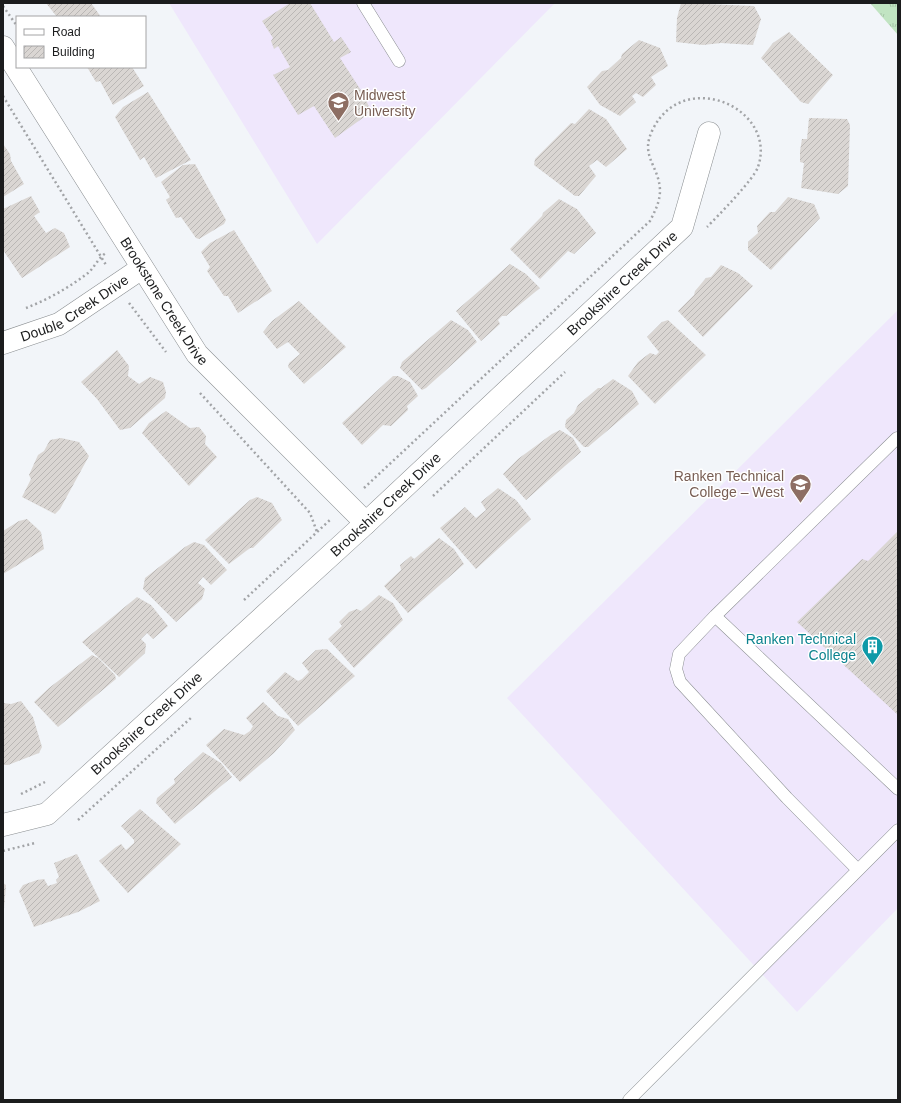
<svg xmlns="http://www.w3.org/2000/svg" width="901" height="1103" viewBox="0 0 901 1103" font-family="Arial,sans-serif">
  <defs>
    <pattern id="grass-tufts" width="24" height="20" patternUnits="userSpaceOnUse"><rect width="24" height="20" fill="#c1e4c2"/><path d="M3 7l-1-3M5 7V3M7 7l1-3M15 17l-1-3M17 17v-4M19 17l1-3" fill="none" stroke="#a5c3a6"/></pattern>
    <pattern id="building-hatch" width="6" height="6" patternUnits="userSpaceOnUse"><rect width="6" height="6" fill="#dad6d3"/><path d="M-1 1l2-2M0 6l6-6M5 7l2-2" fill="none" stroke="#bab7b5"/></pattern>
  </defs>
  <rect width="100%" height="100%" fill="#f2f5f9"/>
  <path fill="#efe7fc" d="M 169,3 L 555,3 L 317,244 Z
    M 898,310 L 898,908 L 797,1012 L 507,698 Z"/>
  <path fill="url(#grass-tufts)" d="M 870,3 L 898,3 L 898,35 Z"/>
  <path fill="url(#building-hatch)" d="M 46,3 L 91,3 L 101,17 L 57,17 Z
    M 290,3 L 310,3 L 334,42 L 341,37 L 351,52 L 340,58 L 364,95 L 371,112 L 335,138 L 314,106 L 298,115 L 273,75 L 290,67 L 278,46 L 274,49 L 271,41 L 273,38 L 262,21 Z
    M 681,3 L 754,6 L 761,19 L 753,45 L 721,43 L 703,45 L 676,42 L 677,18 Z
    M 789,32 L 833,75 L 808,104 L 801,102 L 761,58 L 773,43 Z
    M 639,40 L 660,48 L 668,66 L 651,77 L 656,85 L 643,97 L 636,93 L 632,96 L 636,102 L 620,116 L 600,105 L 587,87 L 602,71 L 608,70 L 621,58 L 622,54 Z
    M 87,67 L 132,67 L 144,86 L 113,105 L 100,81 L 96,82 Z
    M 148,92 L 191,160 L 156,178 L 144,157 L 140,160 L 115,117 L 123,107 Z
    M 589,109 L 606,119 L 627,149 L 606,167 L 597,160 L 589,166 L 596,176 L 579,196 L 575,196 L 534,165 L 535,159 L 571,123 L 575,124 Z
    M 809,118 L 847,119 L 850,125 L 848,186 L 838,194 L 801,188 L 804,163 L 800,162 L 800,151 L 802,139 L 807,139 Z
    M 3,144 L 10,154 L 11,161 L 24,184 L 3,197 Z
    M 195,164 L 226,220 L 224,224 L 199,239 L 196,238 L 181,217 L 176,218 L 166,200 L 170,197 L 161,182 L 183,165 Z
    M 31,196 L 40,212 L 34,216 L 46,233 L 55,228 L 64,233 L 70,247 L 22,278 L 3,250 L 3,209 Z
    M 788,197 L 814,204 L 820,218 L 771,270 L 748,250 L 748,242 L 758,233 L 757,226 L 770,212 L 775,212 Z
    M 559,199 L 577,209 L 596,233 L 574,254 L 568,251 L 540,279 L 510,249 L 542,216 L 543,213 Z
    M 234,230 L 272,291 L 238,313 L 228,296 L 224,296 L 207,271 L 210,267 L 201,252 L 210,243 Z
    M 510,264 L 526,274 L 540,288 L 506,316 L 502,316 L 498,320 L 500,324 L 481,341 L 456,311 Z
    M 721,265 L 738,273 L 753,286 L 703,337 L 678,311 L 694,295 L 695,291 L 706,278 L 711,277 Z
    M 299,301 L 346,347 L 304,384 L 288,367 L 289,363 L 300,354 L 288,342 L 277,349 L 263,332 L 272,321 Z
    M 451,320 L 468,330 L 477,342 L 426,388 L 422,390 L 400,368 L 402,362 Z
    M 668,320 L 706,355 L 655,404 L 628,376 L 638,362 L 650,353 L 656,355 L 659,352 L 647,337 L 662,322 Z
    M 117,350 L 129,366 L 128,376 L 139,384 L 150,377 L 163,382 L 166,392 L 165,398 L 130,428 L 120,430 L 97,399 L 81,382 Z
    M 393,376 L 398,376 L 410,382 L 418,396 L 407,406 L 408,410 L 391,426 L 383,425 L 362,445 L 342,423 Z
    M 613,379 L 632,391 L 639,404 L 588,447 L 584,447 L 565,427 L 566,420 L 574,413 L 578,405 L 598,388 L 601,388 Z
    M 166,411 L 190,428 L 199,427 L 206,436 L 205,444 L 217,457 L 189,486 L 142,433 L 149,423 Z
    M 560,430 L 573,438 L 581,452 L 526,500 L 503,474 L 518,459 L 552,434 Z
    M 61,438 L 79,442 L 89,456 L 60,509 L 55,514 L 22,497 L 31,479 L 29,475 L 38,455 L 44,451 L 50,440 Z
    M 498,488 L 516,500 L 531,519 L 476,569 L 440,528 L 465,507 L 476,518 L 486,510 L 481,502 Z
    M 257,497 L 272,503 L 282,520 L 253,548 L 250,548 L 229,564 L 205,540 L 250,500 Z
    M 27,519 L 41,532 L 44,549 L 3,574 L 3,531 L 19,521 Z
    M 898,531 L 898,713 L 897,714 L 797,622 L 862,559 L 868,561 Z
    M 439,538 L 454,549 L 464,564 L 408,613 L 384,586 L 401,570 L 400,565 L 411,556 L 414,559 Z
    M 194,542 L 204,545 L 227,570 L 211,585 L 203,577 L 198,583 L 205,589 L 202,599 L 176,622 L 143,589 L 145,578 L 185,547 Z
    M 379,595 L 393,603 L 403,620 L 354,668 L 328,639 L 342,626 L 339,622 L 349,612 L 357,609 L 361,611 Z
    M 137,597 L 151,605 L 168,626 L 153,639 L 147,633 L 141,639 L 146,644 L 145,653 L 119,677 L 82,642 Z
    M 327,649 L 355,676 L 298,726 L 266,691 L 285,672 L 298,681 L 302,679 L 309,672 L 302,663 L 316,650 Z
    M 92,655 L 98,658 L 115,675 L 116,679 L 58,727 L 34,702 L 49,688 Z
    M 21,701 L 33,717 L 42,747 L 39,753 L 8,765 L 3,765 L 3,703 L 11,704 Z
    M 263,702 L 278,716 L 288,719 L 295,730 L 274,753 L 240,782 L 206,745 L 224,729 L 244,735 L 250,731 L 253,726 L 246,718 Z
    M 203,752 L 221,763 L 232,777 L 175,824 L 156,803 L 157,798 L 175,783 L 174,779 Z
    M 140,809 L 181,844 L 128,893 L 99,861 L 116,847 L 121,844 L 126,850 L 134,843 L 134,840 L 121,826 Z
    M 77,854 L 100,901 L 78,912 L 34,927 L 19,891 L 23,885 L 37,880 L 44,879 L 48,886 L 57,883 L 56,880 L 59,877 L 54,863 Z
    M 3,883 L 6,885 L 4,909 L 3,909 Z"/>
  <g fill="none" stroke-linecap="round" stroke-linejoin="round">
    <defs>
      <path id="lane" d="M 363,3 L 399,61
        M 715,616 L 897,438
        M 857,869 L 787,798 L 680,682 L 676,669 L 679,654 L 715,616 L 898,789
        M 629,1100 L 898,830"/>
      <g id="street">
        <path id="s1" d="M 3,47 L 197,354 L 366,523"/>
        <path id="s2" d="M 3,343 L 59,324 L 142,268"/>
        <path id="s3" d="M 3,825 L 47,814 L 366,523 L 682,227 L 709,133"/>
      </g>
    </defs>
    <use href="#lane" stroke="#8b8f92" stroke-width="13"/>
    <use href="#street" stroke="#8b8f92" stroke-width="23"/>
    <path stroke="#a2a4a7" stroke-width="2.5" stroke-dasharray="2 3" stroke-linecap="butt" d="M 3,6 L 17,26
      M 3,96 L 106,265
      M 129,303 L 166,352
      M 26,308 C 47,300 70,287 88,273 C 95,267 98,258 106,253
      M 200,393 L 310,513 L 317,532
      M 364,488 L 650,221 C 655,211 660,202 660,190 C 659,165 639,156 653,129 C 684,67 778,108 758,167 C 754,179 718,216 707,227
      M 433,496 L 565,372
      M 244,600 L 331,519
      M 21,794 L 45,782
      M 78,820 L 192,717
      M 3,851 L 35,843"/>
    <use href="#lane" stroke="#fff" stroke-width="12"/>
    <use href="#street" stroke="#fff" stroke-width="22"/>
  </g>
  <defs>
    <symbol id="university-pin" viewBox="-11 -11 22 30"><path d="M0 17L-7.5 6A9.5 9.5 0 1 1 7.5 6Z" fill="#8d6e63" stroke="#fff"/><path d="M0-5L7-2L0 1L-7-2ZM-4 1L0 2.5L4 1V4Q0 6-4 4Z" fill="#fff"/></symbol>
    <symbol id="building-pin" viewBox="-11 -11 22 30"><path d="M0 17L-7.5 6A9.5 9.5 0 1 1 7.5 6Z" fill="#0f9aa8" stroke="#fff"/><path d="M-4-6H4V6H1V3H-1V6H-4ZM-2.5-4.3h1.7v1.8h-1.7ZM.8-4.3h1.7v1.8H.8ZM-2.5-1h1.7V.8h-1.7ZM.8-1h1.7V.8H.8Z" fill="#fff"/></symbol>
  </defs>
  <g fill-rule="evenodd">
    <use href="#university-pin" x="326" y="90" width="25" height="34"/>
    <use href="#university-pin" x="788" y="472" width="25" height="34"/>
    <use href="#building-pin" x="860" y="634" width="25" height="34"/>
  </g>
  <g text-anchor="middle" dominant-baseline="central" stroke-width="3" stroke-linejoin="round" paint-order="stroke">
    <g font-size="14" fill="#785e54" stroke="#fff" text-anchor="start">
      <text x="354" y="95">Midwest<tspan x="354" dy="16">University</tspan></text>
      <text x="784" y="476" text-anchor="end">Ranken Technical<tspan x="784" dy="16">College – West</tspan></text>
    </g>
    <g font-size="14" fill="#1b1c1d" stroke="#fff">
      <text stroke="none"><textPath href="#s3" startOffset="828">Brookshire Creek Drive</textPath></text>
      <text stroke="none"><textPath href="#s1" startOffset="301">Brookstone Creek Drive</textPath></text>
      <text stroke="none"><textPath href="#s2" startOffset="80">Double Creek Drive</textPath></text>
      <text stroke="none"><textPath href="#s3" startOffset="504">Brookshire Creek Drive</textPath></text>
      <text stroke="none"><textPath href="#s3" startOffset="180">Brookshire Creek Drive</textPath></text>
    </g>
    <g font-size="14" fill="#0d838f" stroke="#fff" text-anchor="end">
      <text x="856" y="639">Ranken Technical<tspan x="856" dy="16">College</tspan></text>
    </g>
  </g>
  <rect width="901" height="1103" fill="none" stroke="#1b1c1d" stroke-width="8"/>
  <rect x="16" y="16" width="130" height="52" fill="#ffffff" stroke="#a4a4a5"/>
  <rect x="24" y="29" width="20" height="6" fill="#ffffff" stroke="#a4a4a5"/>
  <text x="52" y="36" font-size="12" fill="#1b1c1d">Road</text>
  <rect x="24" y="46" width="20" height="12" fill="url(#building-hatch)" stroke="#a4a4a5"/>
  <text x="52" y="56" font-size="12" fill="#1b1c1d">Building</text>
</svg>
